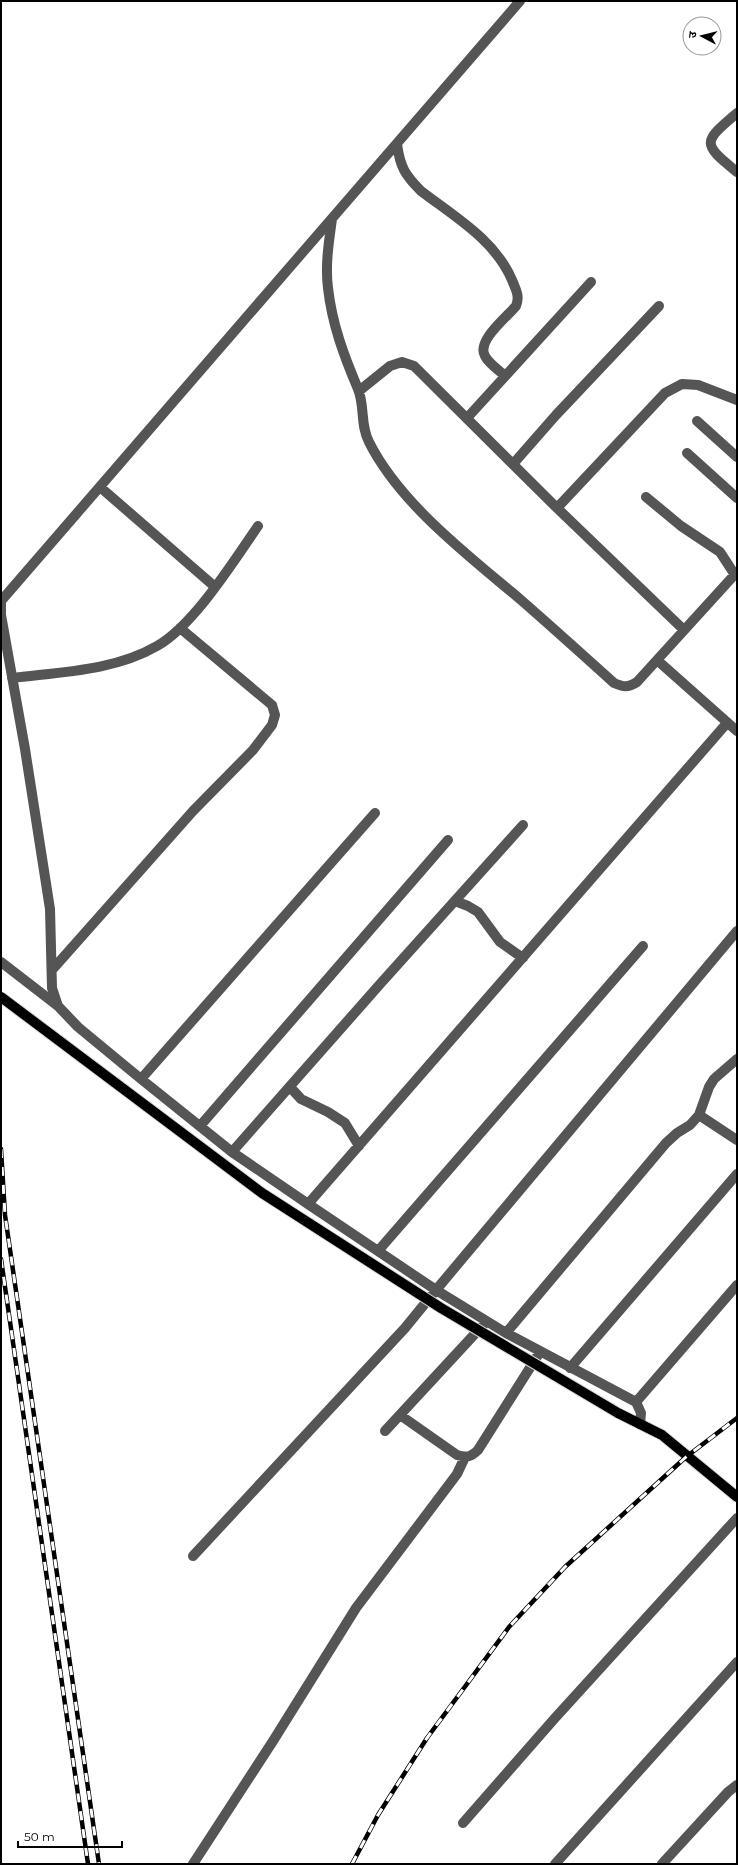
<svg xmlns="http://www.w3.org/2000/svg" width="738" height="1865" viewBox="0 0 738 1865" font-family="Montserrat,'Noto Sans Devanagari',sans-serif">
  <rect width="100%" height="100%" fill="#fff"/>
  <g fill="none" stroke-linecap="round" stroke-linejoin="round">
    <defs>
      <path id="major" d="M 618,1413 L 662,1435 L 737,1497"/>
    </defs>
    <use href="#major" stroke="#dbdbdb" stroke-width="12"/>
    <path stroke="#555" stroke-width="10" d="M 737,113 C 703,142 701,143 737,172
      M 397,144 C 400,167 405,175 421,191 C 455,217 495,240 512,280 C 516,290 520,296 516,306 C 507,317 476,341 485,356 C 489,364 499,370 505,376
      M 332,219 C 329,241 325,265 328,288 C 332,324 344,356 358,389 C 365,406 360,425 369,442 C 400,504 469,556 521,600 C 552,627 583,655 614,683 C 623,687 628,688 637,682 L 737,572
      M 359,391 L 390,366 L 402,362 L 414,366 L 557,508 L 684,630
      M 467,418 L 591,282
      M 697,421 L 737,457
      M 687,453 L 737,498
      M 513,464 L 556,415 L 659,306
      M 100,487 L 214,586
      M 646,497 L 681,526 L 720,552 L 735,575
      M 557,508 L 665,393 L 682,384 L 698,385 L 737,400
      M 1,601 L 1,615 L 25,749 L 50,909 L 52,988 L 58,1006 L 78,1027 L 141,1079 L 232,1152 L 308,1204 L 436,1290 L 506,1333 L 636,1402 L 641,1413 L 640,1424
      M 1,601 L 520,1
      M 657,660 L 737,731
      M 12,678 C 60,672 114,671 157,646 C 194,625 233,562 258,526
      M 455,901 L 468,906 L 478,912 L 500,942 L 523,958
      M 1,962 L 58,1006
      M 52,970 L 193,811 L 253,750 L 272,725 L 275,715 L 272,705 L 180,628
      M 141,1079 L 375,813
      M 290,1087 L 301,1099 L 328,1112 L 345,1123 L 359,1146
      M 699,1115 L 737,1140
      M 200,1126 L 448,840
      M 232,1152 L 381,983 L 523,825
      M 308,1204 L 727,723
      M 378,1251 L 643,946
      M 506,1333 L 666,1143 L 677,1133 L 690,1125 L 699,1115 L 709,1087 L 714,1079 L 737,1059
      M 570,1368 L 737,1174
      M 636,1402 L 737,1285
      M 400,1415 L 457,1455 C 467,1458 471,1457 478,1450 L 538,1355
      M 385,1431 L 484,1324
      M 193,1556 L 405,1328 L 436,1290 L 737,931
      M 463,1823 L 555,1718 L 737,1518
      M 193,1864 L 273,1741 L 356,1608 L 457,1474 L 465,1457
      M 555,1864 L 737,1662
      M 662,1864 L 728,1792 L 737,1785"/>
    <use href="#major" stroke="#000" stroke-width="10"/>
    <defs>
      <path id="rail" d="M 1,1149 L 5,1215 L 99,1864
        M 1,1259 L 88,1864
        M 352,1864 L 378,1815 L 427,1738 L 509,1627 L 565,1567 L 686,1457 L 737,1418"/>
    </defs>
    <use href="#rail" stroke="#000" stroke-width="4.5"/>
    <use href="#rail" stroke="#fff" stroke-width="3" stroke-dasharray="9" stroke-linecap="butt"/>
    <defs>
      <path id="major-bridge" d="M 1,997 L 262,1193 L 441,1308 L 618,1413"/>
    </defs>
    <use href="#major-bridge" stroke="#dbdbdb" stroke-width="12" stroke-linecap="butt"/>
    <use href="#major-bridge" stroke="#000" stroke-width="10"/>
  </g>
  <rect width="738" height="1865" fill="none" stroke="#000000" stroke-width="4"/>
  <g transform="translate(702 36) rotate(277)"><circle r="19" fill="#ffffff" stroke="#999999"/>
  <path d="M0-3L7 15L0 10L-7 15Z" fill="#000000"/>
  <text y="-6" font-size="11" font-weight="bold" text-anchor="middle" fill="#000000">उ</text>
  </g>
  <path d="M18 1841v6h104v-6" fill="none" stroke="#000000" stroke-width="2"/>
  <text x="24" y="1841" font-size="12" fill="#000000" stroke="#ffffff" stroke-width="3" paint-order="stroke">50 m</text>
</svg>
